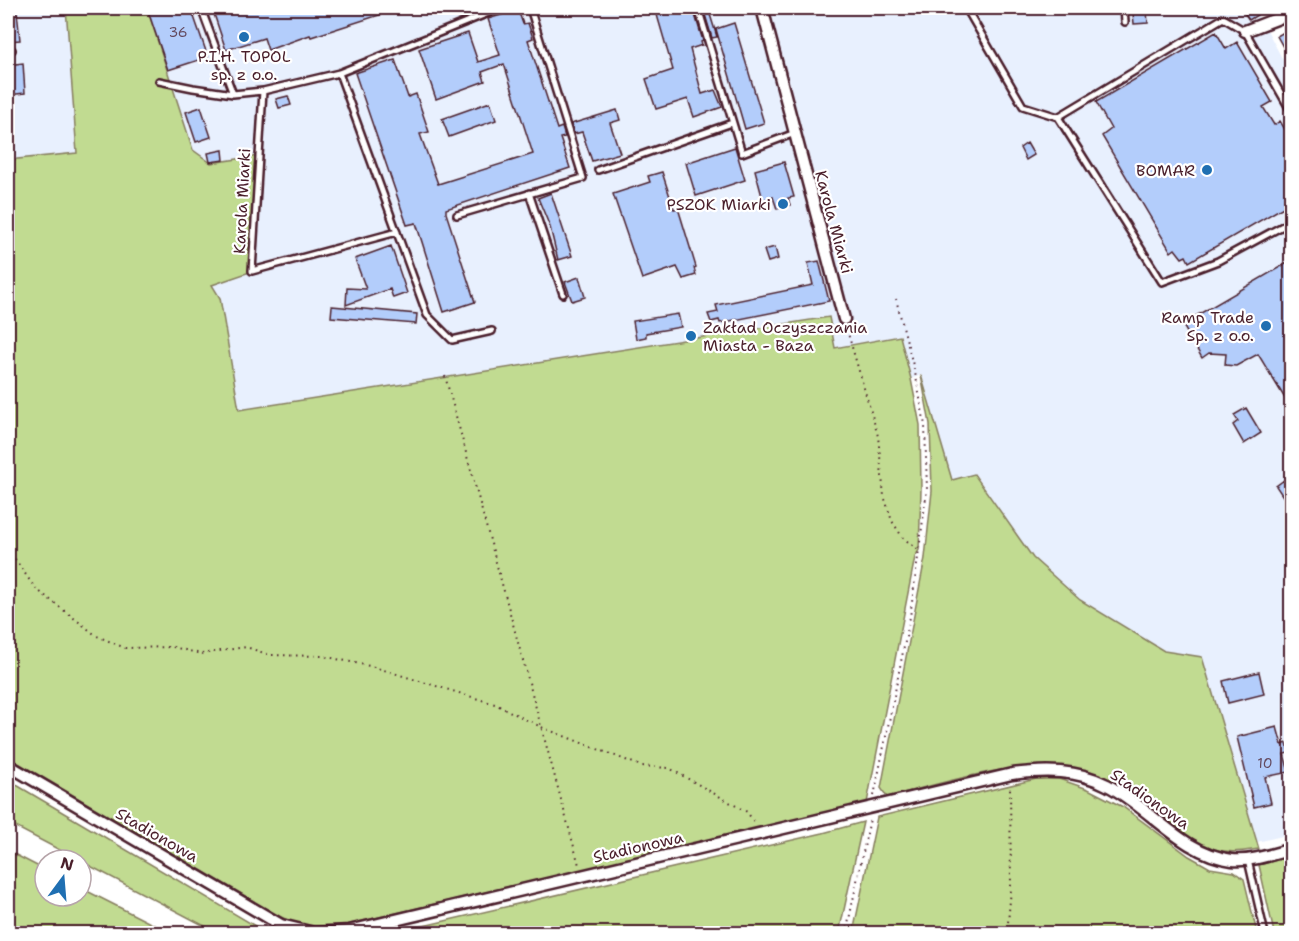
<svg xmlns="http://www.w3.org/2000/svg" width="1299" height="941" viewBox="0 0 1299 941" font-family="'Shantell Sans',sans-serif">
  <rect width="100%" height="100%" fill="#fff"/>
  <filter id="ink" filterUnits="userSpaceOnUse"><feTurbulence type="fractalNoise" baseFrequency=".0167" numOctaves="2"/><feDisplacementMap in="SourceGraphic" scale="12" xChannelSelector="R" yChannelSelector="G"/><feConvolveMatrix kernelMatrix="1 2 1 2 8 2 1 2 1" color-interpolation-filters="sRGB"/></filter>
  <g filter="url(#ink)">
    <path fill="#e8f0fe" d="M 8,8 L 66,8 L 77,154 L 8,160 Z
      M 147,8 L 1253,8 L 1267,30 L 1292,77 L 1292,660 L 1284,664 L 1291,709 L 1291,834 L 1257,842 L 1202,657 L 1164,651 L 1080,600 L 1033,558 L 975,474 L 952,480 L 921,375 L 911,379 L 899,336 L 834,348 L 828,317 L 239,410 L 220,298 L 212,285 L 257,156 L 211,163 L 193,150 Z"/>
    <path fill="#c1db91" stroke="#867d5e" stroke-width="1.5" d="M 66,8 L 147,8 L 193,150 L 211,163 L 258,156 L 250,272 L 212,285 L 220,298 L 239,410 L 829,317 L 835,348 L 900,336 L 911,379 L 920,425 L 921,490 L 919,550 L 915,557 L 867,803 L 341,926 C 319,928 301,927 281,917 L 8,757 L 8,160 L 77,153 Z
      M 921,375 L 952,480 L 974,474 L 1033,558 L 1080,600 L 1164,651 L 1202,657 L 1259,849 C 1244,851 1229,854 1214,849 C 1199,845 1187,835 1175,826 C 1149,807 1124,785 1094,774 C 1032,752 949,782 887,797 L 881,788 L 925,558 L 932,491 L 930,424 Z
      M 1036,779 L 1059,779 L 1088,789 L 1123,807 L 1189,856 L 1210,868 L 1234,872 L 1244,879 L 1257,933 L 853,933 L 877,817 Z
      M 8,780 L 267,933 L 218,933 L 8,823 Z
      M 863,822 L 839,933 L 393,933 L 823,833 Z
      M 8,851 L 45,870 L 45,896 L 81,896 L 81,888 L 170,933 L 8,933 Z
      M 1291,856 L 1291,933 L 1274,933 L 1259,865 Z"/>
    <path fill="#b3cdfb" stroke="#4a1f2b" stroke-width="1.5" d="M 147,8 L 191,8 L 208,57 L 168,70 Z
      M 212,8 L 397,8 L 398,9 L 311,37 L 310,35 L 268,50 L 264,38 L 226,50 Z
      M 655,8 L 693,8 L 703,41 L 701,42 L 702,45 L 690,49 L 702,94 L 715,90 L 722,107 L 694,117 L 688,99 L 656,109 L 646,79 L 673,70 Z
      M 703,8 L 708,8 L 717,37 L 712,38 Z
      M 1241,8 L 1252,8 L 1257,15 L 1249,20 Z
      M 518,10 L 523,24 L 528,23 L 533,38 L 528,40 L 557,129 L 562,127 L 565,137 L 560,138 L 570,168 L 446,209 L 446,213 L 475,302 L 444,312 L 416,223 L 407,225 L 355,73 L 395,60 L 408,97 L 416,94 L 429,132 L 420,134 L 438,184 L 533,154 L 504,64 L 482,72 L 485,81 L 436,99 L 419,49 L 468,33 L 478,62 L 500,55 L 488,19 Z
      M 8,12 L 17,12 L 20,40 L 8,41 Z
      M 1147,12 L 1148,23 L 1134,24 L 1133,13 Z
      M 734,23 L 764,123 L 745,129 L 716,29 Z
      M 1216,32 L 1226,49 L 1237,42 L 1272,102 L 1263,107 L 1274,125 L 1280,121 L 1292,141 L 1292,202 L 1189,262 L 1186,256 L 1182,258 L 1175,249 L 1171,252 L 1102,136 L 1111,129 L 1096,102 Z
      M 1284,32 L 1286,35 L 1292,32 L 1292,63 L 1277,36 Z
      M 23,63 L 25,93 L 8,95 L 8,65 Z
      M 288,96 L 291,105 L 279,108 L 276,99 Z
      M 490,102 L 496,120 L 449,137 L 442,119 Z
      M 201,107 L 211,137 L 196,142 L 186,112 Z
      M 617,110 L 620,120 L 610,123 L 620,153 L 592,161 L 582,132 L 574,134 L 571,124 Z
      M 1027,143 L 1034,155 L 1026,160 L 1020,148 Z
      M 735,147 L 745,180 L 696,196 L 686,163 Z
      M 223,150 L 224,160 L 210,162 L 208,153 Z
      M 784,162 L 794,197 L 788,198 L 790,205 L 777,209 L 773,197 L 763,200 L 755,170 Z
      M 662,172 L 674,209 L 678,208 L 696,267 L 694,268 L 696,275 L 683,279 L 677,267 L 642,279 L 613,194 L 650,182 L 648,176 Z
      M 551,193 L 572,256 L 558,260 L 550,227 L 538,198 Z
      M 391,246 L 407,293 L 393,298 L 390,289 L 346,305 L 347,288 L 366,289 L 355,259 Z
      M 775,247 L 778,259 L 768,262 L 764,250 Z
      M 1292,260 L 1292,410 L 1258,354 L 1236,366 L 1225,365 L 1226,354 L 1209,353 L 1202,358 L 1182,324 Z
      M 819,261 L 829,301 L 720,323 L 719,320 L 711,322 L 708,314 L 718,312 L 716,305 L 813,285 L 808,263 Z
      M 579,277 L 585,297 L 572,301 L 565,282 Z
      M 332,306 L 417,314 L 416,324 L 331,317 Z
      M 678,314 L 681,327 L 646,333 L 646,337 L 636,339 L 633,321 Z
      M 1246,408 L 1261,433 L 1244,444 L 1233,425 L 1238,421 L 1234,415 Z
      M 1284,480 L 1292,491 L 1292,510 L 1276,486 Z
      M 1259,672 L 1264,694 L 1228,703 L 1223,681 Z
      M 1277,727 L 1282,745 L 1287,743 L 1289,753 L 1284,754 L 1289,772 L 1265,777 L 1271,803 L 1254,807 L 1237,737 Z"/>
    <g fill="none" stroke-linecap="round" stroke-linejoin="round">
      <defs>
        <path id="service" d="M 698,8 L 742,153 L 795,133
          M 966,8 L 1023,106 L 1058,117 L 1223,18 L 1245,31 L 1292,113
          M 1124,8 L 1125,22
          M 8,51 L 12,50
          M 339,73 L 427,315 L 452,340 L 492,331
          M 159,81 L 193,88 L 233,94 L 201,8
          M 263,91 L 252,271 L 397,232
          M 233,94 L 263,91 L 339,73 L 501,8
          M 1058,117 L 1162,282 L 1218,261 L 1292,221
          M 598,170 L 732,123
          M 529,193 L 563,294
          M 457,215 L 583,178 L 530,8
          M 1248,860 L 1265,934"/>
        <path id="minor" d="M 762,8 L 844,319
          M 1245,31 L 1292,13
          M 8,765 L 281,925 L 314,933 L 349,931 L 1012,774 C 1044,770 1077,769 1107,785 C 1150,807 1182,854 1232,860 C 1251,862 1273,854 1292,849"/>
      </defs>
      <use href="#service" stroke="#4a1f2b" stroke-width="10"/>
      <use href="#minor" stroke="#4a1f2b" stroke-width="15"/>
      <path stroke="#4a1f2b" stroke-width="2" stroke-dasharray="1.5 4.5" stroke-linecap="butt" d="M 847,330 L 878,436 L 884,496 L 892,521 L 903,538 L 919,550
        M 445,376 L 579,865
        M 8,549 L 35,588 L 97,636 L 125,648 L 173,647 L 201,654 L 246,647 L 270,655 L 323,656 L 374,667 L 495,704 L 541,727 L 641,766 L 669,768 L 747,812 L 756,825
        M 874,796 L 910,617 L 927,490 L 925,425 L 916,377 L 896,299
        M 846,934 L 870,819
        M 1007,934 L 1011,889 L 1010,786"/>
      <use href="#service" stroke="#fff" stroke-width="5"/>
      <use href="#minor" stroke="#fff" stroke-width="10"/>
    </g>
  </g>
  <g fill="#1f6fb2" stroke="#fff" stroke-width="2">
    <circle cx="244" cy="37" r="6"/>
    <circle cx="1207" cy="170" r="6"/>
    <circle cx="783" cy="204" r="6"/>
    <circle cx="1266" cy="326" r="6"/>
    <circle cx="691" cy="336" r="6"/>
  </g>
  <g text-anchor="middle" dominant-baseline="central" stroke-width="4.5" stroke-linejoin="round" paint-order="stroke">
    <g font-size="14" fill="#644a5f">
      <text x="178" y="32">36</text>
      <text x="1265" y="763">10</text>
    </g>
    <g font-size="16" fill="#4a1f2b" stroke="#fff" text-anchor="end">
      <text x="244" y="56" text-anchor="middle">P.I.H. TOPOL<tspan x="244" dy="18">sp. z o.o.</tspan></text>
      <text x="1195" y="170">BOMAR</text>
      <text x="771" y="204">PSZOK Miarki</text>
      <text x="1254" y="317">Ramp Trade<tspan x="1254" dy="18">Sp. z o.o.</tspan></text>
      <text x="703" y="327" text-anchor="start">Zakład Oczyszczania<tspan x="703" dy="18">Miasta - Baza</tspan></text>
    </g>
    <g font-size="16" fill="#4a1f2b" stroke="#fff">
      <text transform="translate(242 201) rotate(-87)">Karola Miarki</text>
      <text transform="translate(834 222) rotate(75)">Karola Miarki</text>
      <text transform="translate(1150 799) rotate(35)">Stadionowa</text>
      <text transform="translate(157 835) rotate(30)">Stadionowa</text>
      <text transform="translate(638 847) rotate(-13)">Stadionowa</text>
    </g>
  </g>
  <rect width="1299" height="941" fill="none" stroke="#fff" stroke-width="30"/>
  <rect x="15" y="15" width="1269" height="911" fill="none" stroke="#4a1f2b" stroke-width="2" filter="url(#ink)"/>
  <g transform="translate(63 878) rotate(16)"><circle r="28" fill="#ffffff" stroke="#b7a5aa" stroke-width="1.5"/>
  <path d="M0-4.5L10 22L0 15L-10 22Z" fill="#1f6fb2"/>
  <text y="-9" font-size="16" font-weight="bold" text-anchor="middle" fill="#4a1f2b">N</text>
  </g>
</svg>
